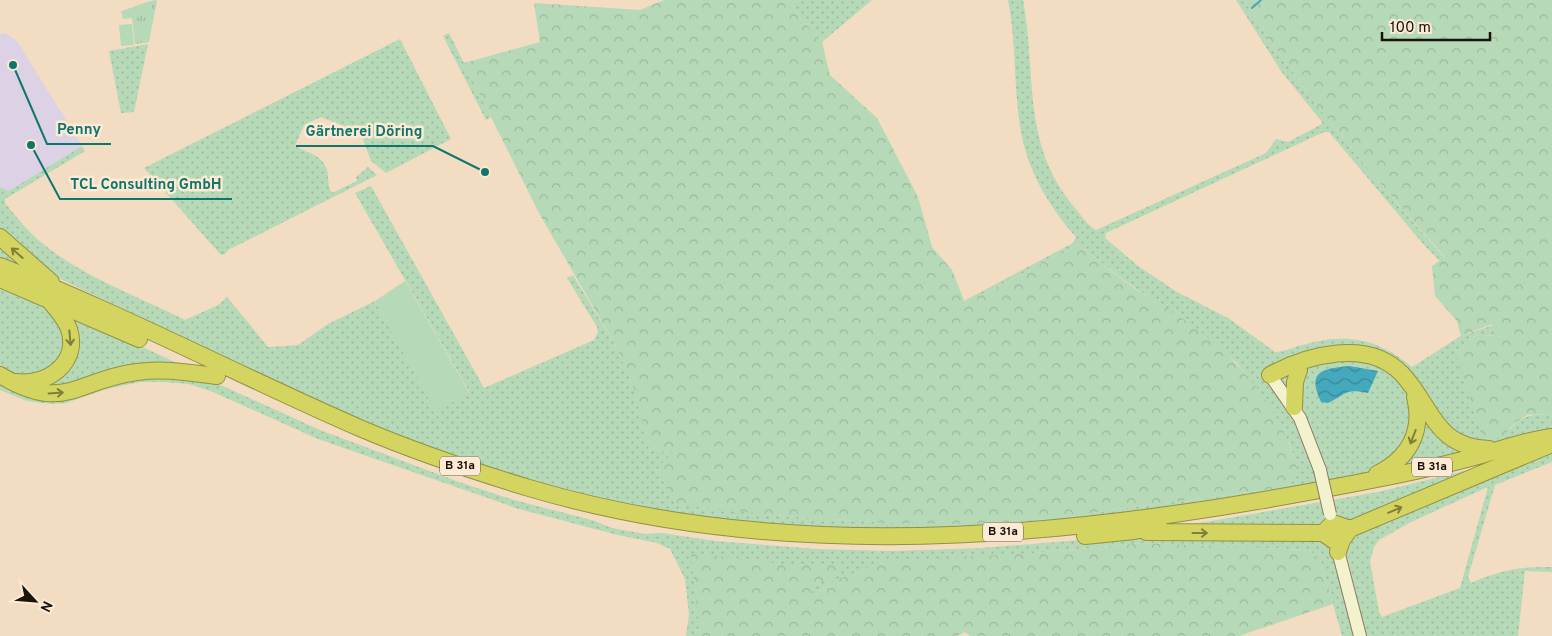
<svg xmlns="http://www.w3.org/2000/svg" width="1552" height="636" viewBox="0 0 1552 636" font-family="Overpass,sans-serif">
  <defs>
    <pattern id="grass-dots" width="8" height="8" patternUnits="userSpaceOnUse" patternTransform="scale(1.25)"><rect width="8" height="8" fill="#b6d9b7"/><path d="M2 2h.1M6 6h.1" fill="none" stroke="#9cb99c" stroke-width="1.8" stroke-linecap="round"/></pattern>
    <pattern id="forest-crowns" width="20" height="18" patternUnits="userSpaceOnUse" patternTransform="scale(1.25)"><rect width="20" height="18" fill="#b6d9b7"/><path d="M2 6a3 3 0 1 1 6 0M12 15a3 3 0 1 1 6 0" fill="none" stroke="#9cb99c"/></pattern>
    <pattern id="park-tufts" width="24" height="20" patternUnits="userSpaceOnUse" patternTransform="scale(1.25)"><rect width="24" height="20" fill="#b6d9b7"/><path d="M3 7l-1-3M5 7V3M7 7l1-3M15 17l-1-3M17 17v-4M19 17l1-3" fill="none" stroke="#9cb99c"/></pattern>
    <pattern id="water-waves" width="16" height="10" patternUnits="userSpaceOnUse" patternTransform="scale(1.25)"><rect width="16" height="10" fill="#44a9bc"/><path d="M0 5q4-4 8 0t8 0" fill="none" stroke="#388897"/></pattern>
  </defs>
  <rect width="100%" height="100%" fill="#f2dcc2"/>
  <path fill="#ddd1e5" d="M 5,33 L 17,41 L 82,146 L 9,192 L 0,187 L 0,34 Z"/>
  <path fill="url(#grass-dots)" fill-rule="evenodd" d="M 793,0 L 872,0 L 822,42 L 796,13 Z
    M 1008,0 L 1023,0 C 1037,76 1021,144 1075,208 C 1081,215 1087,225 1096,230 L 1266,153 L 1276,139 L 1288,142 L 1322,124 L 1322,122 L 1281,71 L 1236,0 L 1244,0 C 1301,92 1373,177 1445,258 L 1440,261 L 1424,245 L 1329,132 L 1324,132 L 1106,233 L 1105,238 L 1138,266 L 1177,292 L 1228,318 L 1275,352 C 1286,352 1295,346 1306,344 C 1349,333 1378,339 1412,367 L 1461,336 L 1491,326 L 1495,322 L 1502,337 C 1473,333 1472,333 1457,357 L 1510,430 C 1521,414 1533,415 1552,414 L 1552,432 L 1398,471 L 1108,520 L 878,532 L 669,515 L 566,493 L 377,430 L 56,277 L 0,232 L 0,187 L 9,191 L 82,146 L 85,151 L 5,199 L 5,203 C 15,215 25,228 36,238 C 79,276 136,295 185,320 L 218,305 L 227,297 L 268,347 L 298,345 L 328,324 L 375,301 L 435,409 L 470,393 L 355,193 L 371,186 L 484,388 L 594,340 L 598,332 L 597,327 L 567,278 L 573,275 L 618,350 L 633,387 L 641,412 L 672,450 L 673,454 L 663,462 L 780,516 L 894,523 L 1059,519 L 1116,509 L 1284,488 L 1291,485 L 1294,457 L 1289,443 L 1259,391 L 1237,363 L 1197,330 L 1125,281 L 1079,245 L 965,303 L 964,301 L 1073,243 L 1076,237 C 1051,209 1030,175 1022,137 C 1013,92 1017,45 1008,0 Z
    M 449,33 L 491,117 L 486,120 L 443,36 Z
    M 400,39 L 451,139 L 386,173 L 371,161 L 363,139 L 355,128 L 346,127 L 321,117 L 304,125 L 295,146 C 307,153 322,154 327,170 C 329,179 327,185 332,193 L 357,181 L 356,177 L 368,167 L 377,175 L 228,250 L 225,254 L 221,255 L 144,168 Z
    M 148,44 L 134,112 L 121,113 L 109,51 Z
    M 0,242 L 38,274 L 0,260 Z
    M 0,288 L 41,305 L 54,313 L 66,340 L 58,365 L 22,379 L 0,369 Z
    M 57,307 L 192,370 L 73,387 L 30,386 L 69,359 Z
    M 137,373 L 214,382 L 320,430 L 459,482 L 514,500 L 592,520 L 612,528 L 645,534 L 661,533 L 716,541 L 817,549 L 892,551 L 982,548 L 1105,538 L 1314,536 L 1331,547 L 1356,636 L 1342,636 L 1320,559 L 1309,550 L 1145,543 L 1035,553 L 835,581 L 814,595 L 809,589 L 849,565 L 792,565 L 699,615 L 700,636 L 686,636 L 689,615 L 685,579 L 670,549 L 657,543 L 618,535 L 519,509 L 318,439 L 213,392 L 189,384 L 164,382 L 140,382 L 107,389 L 66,403 L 51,404 L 27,401 L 0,390 L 0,380 L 22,391 Z
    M 1552,452 L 1552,462 L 1495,485 L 1468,577 L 1471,583 C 1498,571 1522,566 1552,567 L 1552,572 L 1525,571 L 1518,636 L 1365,636 L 1346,551 L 1349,535 ZM 1488,487 L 1460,588 L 1382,617 L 1379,612 L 1370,561 L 1374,547 L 1379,540 L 1411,522 Z
    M 1501,462 L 1347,522 L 1340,516 L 1324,520 L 1324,526 L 1171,528 L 1378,492 Z"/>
  <path fill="url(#forest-crowns)" d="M 664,0 L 793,0 L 796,13 L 822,42 L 830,75 L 877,118 L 918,197 L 932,247 L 952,270 L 965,303 L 1079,245 C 1094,257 1109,269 1124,281 C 1148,298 1174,312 1197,329 C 1243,363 1283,413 1297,469 L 1291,485 L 1284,488 L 1116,509 L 1059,519 L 1000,524 L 894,523 L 794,517 L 678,505 C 671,496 654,473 663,462 C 665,459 670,456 673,454 L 672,450 L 658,454 L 649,449 L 633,387 L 618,350 L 539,213 L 464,63 L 540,42 L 534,3 L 640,10 Z
    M 1244,0 L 1552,0 L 1552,414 L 1527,415 L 1516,422 L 1503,436 L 1484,443 L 1457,357 C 1472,333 1473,333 1501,337 L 1495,323 L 1461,336 L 1457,321 L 1435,296 L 1432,266 L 1445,257 C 1373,177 1301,92 1244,0 Z
    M 1145,543 L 1309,550 L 1320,559 L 1333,604 L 1239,636 L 970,636 L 965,632 L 957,636 L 700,636 L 691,554 L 694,553 L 792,565 L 850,565 L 810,589 L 814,595 L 835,581 L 882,561 L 1035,553 Z"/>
  <path fill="url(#park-tufts)" d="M 157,0 L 149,42 L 135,44 L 132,18 L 123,19 L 121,11 C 134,8 144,1 157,0 Z"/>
  <path fill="#b6d9b7" d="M 132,24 L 134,45 L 121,46 L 119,25 Z
    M 405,281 L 470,394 L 435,410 L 375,301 Z"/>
  <path fill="url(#water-waves)" d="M 1349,366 L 1378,371 L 1368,393 C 1344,388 1347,394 1328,403 L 1321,402 C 1307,371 1321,369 1349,366 Z"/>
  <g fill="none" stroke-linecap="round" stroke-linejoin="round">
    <path stroke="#44a9bc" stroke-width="2" d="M 1252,8 L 1261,0"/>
    <defs>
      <path id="secondary" d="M 1270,375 L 1300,418 L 1320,470
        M 1336,543 L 1360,636"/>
      <path id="highway" d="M 0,237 L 51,282
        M 0,266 C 123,314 240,376 362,429 C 416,452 473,471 529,488 C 808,571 1107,533 1387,477 C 1416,471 1445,465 1474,457 C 1500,450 1525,440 1552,437
        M 0,279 L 139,339
        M 0,375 C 65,414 75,380 137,372 C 164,368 191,373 217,376
        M 1270,375 C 1307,355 1368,338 1402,374 C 1433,407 1434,447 1489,449
        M 16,382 C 47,386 80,363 69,329 C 65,318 56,309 49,300
        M 1294,407 L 1295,382 L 1299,370
        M 1377,474 C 1408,459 1424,432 1415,397
        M 1146,532 L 1323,533 L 1336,542
        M 1323,533 L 1333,523 L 1350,529
        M 1085,536 L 1134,531 L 1159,526
        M 1338,552 L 1342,540 L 1350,529 L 1552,444"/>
    </defs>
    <use href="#secondary" stroke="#8d7961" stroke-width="14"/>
    <use href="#highway" stroke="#939142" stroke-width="18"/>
    <use href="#secondary" stroke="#f2f2cf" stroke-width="12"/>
    <use href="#highway" stroke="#d4d560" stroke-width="16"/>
    <defs>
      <path id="secondary-bridge" d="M 1320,470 L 1330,514"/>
    </defs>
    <use href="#secondary-bridge" stroke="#8d7961" stroke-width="14" stroke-linecap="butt"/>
    <use href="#secondary-bridge" stroke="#f2f2cf" stroke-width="12"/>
  </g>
  <defs><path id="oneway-shaft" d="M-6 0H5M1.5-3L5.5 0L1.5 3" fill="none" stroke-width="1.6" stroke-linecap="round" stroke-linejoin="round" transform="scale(1.25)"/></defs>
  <g stroke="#807e39">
    <use href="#oneway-shaft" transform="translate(17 253) rotate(-139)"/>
    <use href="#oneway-shaft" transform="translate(70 338) rotate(85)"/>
    <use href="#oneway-shaft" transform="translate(56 393) rotate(-4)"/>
    <use href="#oneway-shaft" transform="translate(1413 437) rotate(111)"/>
    <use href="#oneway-shaft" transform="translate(1395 510) rotate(-23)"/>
    <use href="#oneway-shaft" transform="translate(1200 533)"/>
  </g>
  <g text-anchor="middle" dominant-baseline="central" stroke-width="5" stroke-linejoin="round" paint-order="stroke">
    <g fill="#fcead5" stroke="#5e5446" stroke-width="1">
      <rect x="440" y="456.5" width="40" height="19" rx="4"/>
      <rect x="1412" y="457.5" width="40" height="19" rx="4"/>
      <rect x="983" y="522.5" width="40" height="19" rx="4"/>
    </g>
    <g font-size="12" font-weight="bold" fill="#1a1309">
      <text x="460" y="466">B 31a</text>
      <text x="1432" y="467">B 31a</text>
      <text x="1003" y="532">B 31a</text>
    </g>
  </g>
  <path fill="none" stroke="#0f766e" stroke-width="2" d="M13 65L47 144H111M485 172L433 146H296M31 145L60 199H232"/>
  <g fill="#0f766e" stroke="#fcead5" stroke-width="2">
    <circle cx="13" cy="65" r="5"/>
    <circle cx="485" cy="172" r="5"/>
    <circle cx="31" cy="145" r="5"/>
  </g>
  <g font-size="15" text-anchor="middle" font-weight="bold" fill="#0f766e" stroke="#fcead5" stroke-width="5" stroke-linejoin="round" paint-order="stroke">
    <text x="79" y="134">Penny</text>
    <text x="364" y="136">Gärtnerei Döring</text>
    <text x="146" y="189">TCL Consulting GmbH</text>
  </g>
  <g transform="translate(35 601) rotate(116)" stroke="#fcead5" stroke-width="4" paint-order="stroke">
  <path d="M0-4L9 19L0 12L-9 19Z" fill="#1a1309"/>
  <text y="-8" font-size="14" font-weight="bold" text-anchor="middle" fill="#1a1309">N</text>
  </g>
  <path d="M1382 32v8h108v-8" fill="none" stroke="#1a1309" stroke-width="2.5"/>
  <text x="1390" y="32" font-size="15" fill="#1a1309" stroke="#fcead5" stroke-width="4" paint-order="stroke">100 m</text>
</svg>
